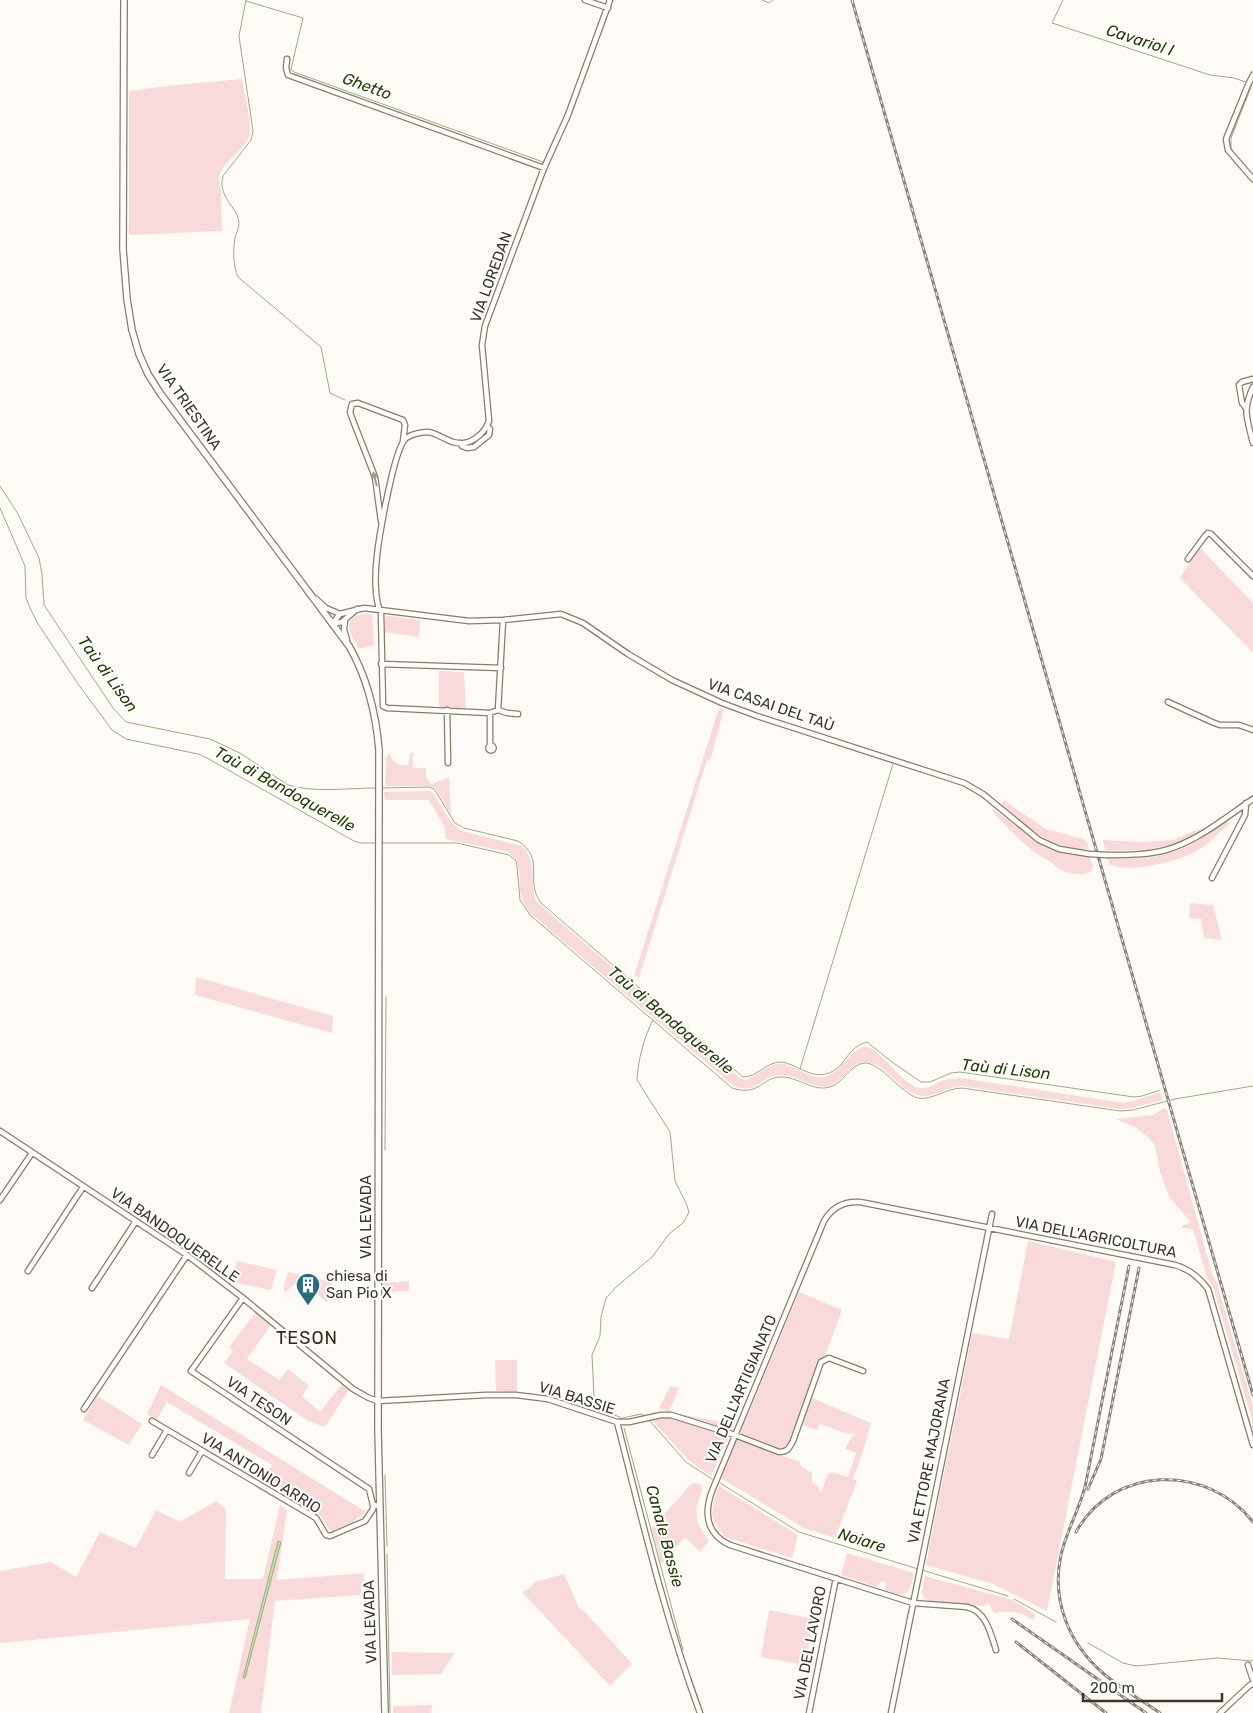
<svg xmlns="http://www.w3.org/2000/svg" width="1253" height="1713" viewBox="0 0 1253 1713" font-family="Rubik,sans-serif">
  <rect width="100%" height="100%" fill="#fefbf6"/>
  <path fill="#f9dada" d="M 242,79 C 244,93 253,126 249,137 C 243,154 211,166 221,189 L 222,231 L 129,235 L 129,91 L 176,85 Z
    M 1199,547 L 1253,603 L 1253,653 L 1180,578 Z
    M 366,613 L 372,615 L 374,645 L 359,649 C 350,633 339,618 366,613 Z
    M 385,616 L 390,616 L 420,620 L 419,637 L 384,632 Z
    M 439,671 L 464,672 L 466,708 L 439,707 Z
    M 719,708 L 724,709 L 710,761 L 707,760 L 639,978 L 634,976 Z
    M 413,752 L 413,768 L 426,768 L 426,777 L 432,784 L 449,777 L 451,815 L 435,788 L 429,786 L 385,786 L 386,756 L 387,757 L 388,754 L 390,754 C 393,763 398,766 408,765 L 410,754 Z
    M 429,791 L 433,793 L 451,822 L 462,831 L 522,846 C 538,863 529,881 536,901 L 740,1078 L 746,1080 C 756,1076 767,1066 777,1064 C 794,1062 809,1082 827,1076 C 841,1071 854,1045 866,1047 C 883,1049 902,1088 923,1088 C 930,1088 935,1084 941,1081 C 947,1079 954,1079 960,1078 L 1124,1103 L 1137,1100 L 1160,1092 L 1163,1100 L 1132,1108 L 1119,1109 L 961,1086 C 947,1087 934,1098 921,1096 C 901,1094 885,1062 866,1062 C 849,1062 844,1083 828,1086 C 811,1089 796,1074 780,1075 C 760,1076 758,1095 734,1086 L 530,913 C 527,908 523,903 522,898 C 516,879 526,867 508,852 L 446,839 L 444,826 L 429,800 L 385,800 L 384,792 Z
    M 1003,800 L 1046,829 L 1083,839 L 1088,843 L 1089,849 C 1054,852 1027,827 1002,805 Z
    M 990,808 C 1010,818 1025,837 1045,847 C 1058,853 1074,854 1088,856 L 1093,865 L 1092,871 C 1083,877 1065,874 1056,867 C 1054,865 1053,863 1051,862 C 1047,859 1043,858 1040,856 C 1021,843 1005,826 990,808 Z
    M 1225,822 L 1230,823 C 1219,833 1207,846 1193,853 C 1176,862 1126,874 1109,864 L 1108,858 C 1131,859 1157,859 1178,850 C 1196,843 1210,832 1225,822 Z
    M 1201,828 C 1184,850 1130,852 1105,850 L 1103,840 L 1141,842 L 1173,840 Z
    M 1190,903 L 1213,905 L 1222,940 L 1204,938 L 1201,919 L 1189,918 Z
    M 196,977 L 333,1016 L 332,1033 L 195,995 Z
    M 1164,1108 L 1167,1110 L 1213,1277 L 1216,1280 L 1253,1406 L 1253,1423 L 1215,1293 L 1212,1284 L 1208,1280 L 1193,1229 L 1183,1228 L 1182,1226 L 1191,1222 L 1170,1198 L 1160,1172 L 1155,1146 L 1149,1138 L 1135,1127 L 1116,1119 L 1153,1115 Z
    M 1028,1241 L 1116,1262 L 1047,1611 L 993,1584 L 926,1565 C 940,1488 958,1411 972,1333 L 1009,1339 Z
    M 237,1261 L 277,1270 L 271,1290 L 232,1282 Z
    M 288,1272 L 332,1282 L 327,1303 L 300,1278 L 293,1286 L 286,1291 L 283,1290 Z
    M 409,1281 L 409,1291 L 383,1292 L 383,1283 Z
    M 799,1292 L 842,1310 L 825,1356 L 820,1360 L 788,1447 L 786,1449 L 780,1450 L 739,1436 Z
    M 255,1313 L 271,1325 L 247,1359 L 279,1380 L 288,1369 L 309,1386 L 302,1396 L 320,1412 L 342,1384 L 349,1390 L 325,1427 L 308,1421 L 224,1363 L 233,1351 L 229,1347 Z
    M 495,1360 L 517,1360 L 517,1392 L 496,1391 Z
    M 161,1385 L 366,1512 L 353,1522 L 331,1531 L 319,1514 L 290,1498 L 291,1494 L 264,1478 L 272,1465 L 167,1402 L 157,1420 L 147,1414 Z
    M 670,1386 L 679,1388 L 669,1412 L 717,1421 L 734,1428 L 732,1431 L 668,1412 L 659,1408 Z
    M 97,1396 L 142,1424 L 129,1445 L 83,1420 Z
    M 812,1398 L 871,1423 L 862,1454 L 853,1479 L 857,1481 L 835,1538 L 804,1528 L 721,1478 L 737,1439 L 800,1462 L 801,1466 L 812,1473 L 812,1482 L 819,1487 L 819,1491 L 821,1492 L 828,1474 L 832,1472 L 848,1477 L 856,1453 L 845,1449 L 854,1433 L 848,1434 L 820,1424 L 817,1430 L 802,1425 Z
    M 665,1418 L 672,1418 L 729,1437 L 711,1476 L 688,1460 L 652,1420 Z
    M 692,1483 L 701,1484 C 703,1490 701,1494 699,1500 C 693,1516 699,1528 709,1541 L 700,1552 L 685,1537 L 661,1564 L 651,1529 Z
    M 719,1486 L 798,1535 L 792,1558 L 725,1537 L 715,1523 L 712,1515 L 714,1501 Z
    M 216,1501 L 226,1509 L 225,1579 L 263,1579 L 280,1505 L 287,1510 L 277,1580 L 365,1573 L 360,1595 L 275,1601 L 261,1713 L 229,1713 L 250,1619 L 0,1643 L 0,1571 L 51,1562 L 76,1577 L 100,1532 L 136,1548 L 156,1510 L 180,1522 Z
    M 847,1553 L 914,1573 C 909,1596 907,1598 885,1590 L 886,1583 L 884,1581 L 880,1582 L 877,1587 L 841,1575 Z
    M 564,1574 L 579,1608 L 585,1612 L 632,1664 L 610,1686 L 522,1592 L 530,1588 L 535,1582 Z
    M 925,1576 L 1013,1600 L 1036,1615 L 1033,1620 C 1017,1610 1012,1611 994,1613 L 989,1604 L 982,1606 L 931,1602 L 924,1598 L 922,1592 Z
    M 769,1610 L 815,1619 L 805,1665 L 761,1657 Z
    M 392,1652 L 454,1653 L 441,1674 L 392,1675 Z
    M 432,1705 L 431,1713 L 393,1713 L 393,1706 Z"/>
  <path fill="#c2e1a7" stroke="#9aad82" d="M 278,1541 L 281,1542 L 245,1678 L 243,1678 Z"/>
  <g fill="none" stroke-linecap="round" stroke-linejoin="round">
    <path stroke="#9aad82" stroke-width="1" d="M 246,0 L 239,36 L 253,131 L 251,140 L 223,176 C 217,197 238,207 239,223 C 239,228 236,234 235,238 C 233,251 233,265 238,277 L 321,347 L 330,393 L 345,400
      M 762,0 L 769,3 L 773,0
      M 1063,0 L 1052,23 L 1210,75 L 1234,78 L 1246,82
      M 246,1 L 303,18 L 291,69 L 294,72 L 543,162
      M 1231,148 L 1231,138 L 1251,87
      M 0,486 L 18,514 L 39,558 L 42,574 L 44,605 L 113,708 L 126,722 L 210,739 L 240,753 L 288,785 C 315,793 347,788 376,788
      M 0,508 L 25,566 L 26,598 L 30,608 L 38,624 L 78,684 L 112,730 L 126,739 L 198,754 L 207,758 L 354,841 L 360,843 L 375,843
      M 382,788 L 429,787 L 434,789 L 455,823 L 464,828 L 518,841 C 546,859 524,880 541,903 L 743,1077 C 758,1077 767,1061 782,1062 C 799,1065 814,1082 833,1071 C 847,1063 848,1047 867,1042 L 892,1062 L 921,1082 L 930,1082 L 951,1073 L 960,1072 L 1134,1097 L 1142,1096 L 1160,1090
      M 382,843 L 457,843 L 509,855 L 516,861 L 517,866 L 520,900 L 530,915 L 732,1088 C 761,1097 760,1077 782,1077 C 798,1077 813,1092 830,1087 C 843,1084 849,1065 864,1063 C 879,1061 902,1094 918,1098 C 931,1101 947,1088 962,1088 L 1120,1111 L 1133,1110 L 1175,1099 L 1253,1086
      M 800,1069 L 893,764
      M 385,1150 L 386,997
      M 623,1418 L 641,1414 L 646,1416
      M 622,1420 L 622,1418 L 602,1410 L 594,1396 L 592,1355 L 600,1336 L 601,1317 L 606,1298 L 616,1287 L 652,1257 L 669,1234 L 684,1222 L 689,1212 L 686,1203 L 675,1181 L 670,1132 L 637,1080 C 638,1060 644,1037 653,1020
      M 650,1421 L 686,1462 L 712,1479
      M 624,1428 L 683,1650
      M 385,1475 L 387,1546
      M 720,1483 L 799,1532 L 918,1569
      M 387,1554 L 390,1713
      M 922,1570 L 1008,1596
      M 1014,1599 L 1056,1622
      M 1088,1643 L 1123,1663 L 1136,1666 L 1217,1658 L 1253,1661
      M 691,1678 L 703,1713"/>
    <defs>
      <path id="minor" d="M 585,0 L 608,8
        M 287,59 L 286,68 L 288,75 L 544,168
        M 1253,75 L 1248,85 L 1226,139 L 1228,150 L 1253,179
        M 1253,387 C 1242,411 1247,418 1253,443
        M 1245,407 L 1242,403 L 1239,385 L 1242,382 L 1253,379
        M 460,443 L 462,446 L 467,448 L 474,447 L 489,435 L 490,429 L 487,426
        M 381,521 L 375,477 L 352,418 L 350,412 L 352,404 L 358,403 L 403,420 L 405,425 L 403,441
        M 1188,559 L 1205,536 L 1208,533 L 1211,534 L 1253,576
        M 316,599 L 326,608 L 340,614
        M 345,620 L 344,630 L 347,640
        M 332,624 L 340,614 L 364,608 L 469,621 L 503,620 L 561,614 L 583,623 L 628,654 L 672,680 L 722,703 L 757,716 L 964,783 L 983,794 L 1039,840 L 1059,849 L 1089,854
        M 332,624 L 342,622 L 357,609
        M 381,664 L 501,668
        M 1168,702 L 1212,722 L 1220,725 L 1239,725 L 1253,730
        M 447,710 L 448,763
        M 498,710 L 490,713 L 387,708 L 383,706 L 381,613 C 374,599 375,572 377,556 C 379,537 394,448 406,438 C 412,434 422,432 428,432 C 437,433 445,440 453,442 C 469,447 484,435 489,421 L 482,345 L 485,326 L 544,168 L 568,115 L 610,0
        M 498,710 L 503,620
        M 498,710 L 507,713 L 518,714
        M 490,713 L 490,745
        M488.5 748a2.5 2.5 0 1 1 5 0a2.5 2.5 0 1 1-5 0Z
        M 1108,855 C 1127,855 1147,855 1166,850 C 1198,841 1226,817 1253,799
        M 1212,878 L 1245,815 L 1246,803
        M 0,1131 L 187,1255 L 243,1298 L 353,1389 L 369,1398 L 378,1401 L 486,1395 L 516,1395 L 548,1399 L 617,1422 L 629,1422 L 661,1415 L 671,1415 L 735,1435 L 779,1452 C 788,1452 789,1448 793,1441 L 821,1362 L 829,1358 L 863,1371
        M 0,1200 L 32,1153
        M 28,1271 L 83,1187
        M 92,1288 L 136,1221
        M 243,1298 L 191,1371 L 369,1489 L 373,1505 L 380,1506
        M 84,1409 L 187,1255
        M 152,1421 L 316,1518 L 326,1535 L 330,1536 L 365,1521 L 373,1509 L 373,1505
        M 617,1422 C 642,1520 665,1618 700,1713
        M 152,1455 L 167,1430
        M 189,1473 L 202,1451
        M 996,1650 C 991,1634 986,1611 967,1607 L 913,1603 L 730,1545 C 706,1534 704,1513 712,1491 L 824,1221 C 832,1207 844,1201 860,1202 L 1175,1265 C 1189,1269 1199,1277 1208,1289 L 1253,1445
        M 1248,1665 L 1253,1680
        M 809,1713 L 836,1578
        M 891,1713 L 992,1214
        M 1220,1713 L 1250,1685 L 1253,1684"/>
      <path id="major" d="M 124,0 L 123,249 L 127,299 L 132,330 L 139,354 L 148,374 L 160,393 L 349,646 C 368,679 376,714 379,750 L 378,1430 L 385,1713"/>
    </defs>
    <use href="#minor" stroke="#8a7b66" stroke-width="7"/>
    <use href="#major" stroke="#8a7b66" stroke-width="8"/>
    <use href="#minor" stroke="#fff" stroke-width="4.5"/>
    <use href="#major" stroke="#fff" stroke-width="5.5"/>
    <defs>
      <path id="rail" d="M 852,0 L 1253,1395
        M 1129,1266 L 1085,1487 C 1079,1510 1066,1532 1061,1555 C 1051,1601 1069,1644 1104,1674 C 1121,1689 1142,1700 1160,1713
        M 1088,1489 L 1101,1459 L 1139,1268
        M 1076,1532 C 1113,1465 1207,1463 1253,1522
        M 1012,1619 L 1146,1713
        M 1016,1642 L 1106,1713"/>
    </defs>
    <use href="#rail" stroke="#89837c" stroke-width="3"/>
    <use href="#rail" stroke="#fff" stroke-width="1" stroke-dasharray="4" stroke-linecap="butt"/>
    <defs>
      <path id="minor-bridge" d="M 1089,854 L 1108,855"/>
    </defs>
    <use href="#minor-bridge" stroke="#8a7b66" stroke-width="7" stroke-linecap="butt"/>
    <use href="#minor-bridge" stroke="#fff" stroke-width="4.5"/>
  </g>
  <defs><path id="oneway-solid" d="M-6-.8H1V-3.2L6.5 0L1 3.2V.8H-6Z" transform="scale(1.25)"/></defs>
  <use fill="#9e9a96" href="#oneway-solid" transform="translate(375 479) rotate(-104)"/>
  <defs>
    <symbol id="building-pin" viewBox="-11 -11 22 30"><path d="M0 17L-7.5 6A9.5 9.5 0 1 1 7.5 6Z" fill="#296d7d" stroke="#fff"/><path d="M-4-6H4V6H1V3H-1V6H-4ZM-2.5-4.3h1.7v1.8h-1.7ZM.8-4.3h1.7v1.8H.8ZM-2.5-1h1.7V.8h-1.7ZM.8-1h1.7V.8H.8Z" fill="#fff"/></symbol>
  </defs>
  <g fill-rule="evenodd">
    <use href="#building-pin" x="294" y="1271" width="28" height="38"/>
  </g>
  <g text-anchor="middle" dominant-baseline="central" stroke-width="4" stroke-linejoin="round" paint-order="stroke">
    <g font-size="15" fill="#3c352c" stroke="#fff">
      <text transform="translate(491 277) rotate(-70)">VIA LOREDAN</text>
      <text transform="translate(189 407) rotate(55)">VIA TRIESTINA</text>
      <text transform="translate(771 705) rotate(19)">VIA CASAI DEL TAÙ</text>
      <text transform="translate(366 1217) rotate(-90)">VIA LEVADA</text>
      <text transform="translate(175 1235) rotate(35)">VIA BANDOQUERELLE</text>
      <text transform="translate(1096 1237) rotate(11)">VIA DELL'AGRICOLTURA</text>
      <text transform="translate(741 1389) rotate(-67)">VIA DELL'ARTIGIANATO</text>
      <text transform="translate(577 1398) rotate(17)">VIA BASSIE</text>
      <text transform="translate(259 1401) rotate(34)">VIA TESON</text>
      <text transform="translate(929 1461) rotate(-79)">VIA ETTORE MAJORANA</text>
      <text transform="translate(261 1473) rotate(32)">VIA ANTONIO ARRIO</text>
      <text transform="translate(370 1622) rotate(-92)">VIA LEVADA</text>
      <text transform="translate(810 1643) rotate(-79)">VIA DEL LAVORO</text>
    </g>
    <g font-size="15" fill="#3c352c" stroke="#fff" text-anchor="start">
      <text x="326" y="1276">chiesa di<tspan x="326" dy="17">San Pio X</tspan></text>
    </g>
    <g font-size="16" font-style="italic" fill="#223d00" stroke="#fff">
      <text transform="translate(1140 40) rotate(18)">Cavariol I</text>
      <text transform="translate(367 86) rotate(20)">Ghetto</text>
      <text transform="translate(108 674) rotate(54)">Taù di Lison</text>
      <text transform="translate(285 789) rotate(29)">Taù di Bandoquerelle</text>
      <text transform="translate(671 1020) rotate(40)">Taù di Bandoquerelle</text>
      <text transform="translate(1006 1069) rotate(6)">Taù di Lison</text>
      <text transform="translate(665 1536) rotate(75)">Canale Bassie</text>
      <text transform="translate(862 1540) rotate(17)">Noiare</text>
    </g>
    <g font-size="18" letter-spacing="1" fill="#352715" stroke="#fff">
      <text x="307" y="1338">TESON</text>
    </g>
  </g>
  <path d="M1083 1693v8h139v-8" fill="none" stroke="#3c352c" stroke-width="2.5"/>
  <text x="1090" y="1693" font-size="15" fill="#3c352c" stroke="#ffffff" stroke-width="4" paint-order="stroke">200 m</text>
</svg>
